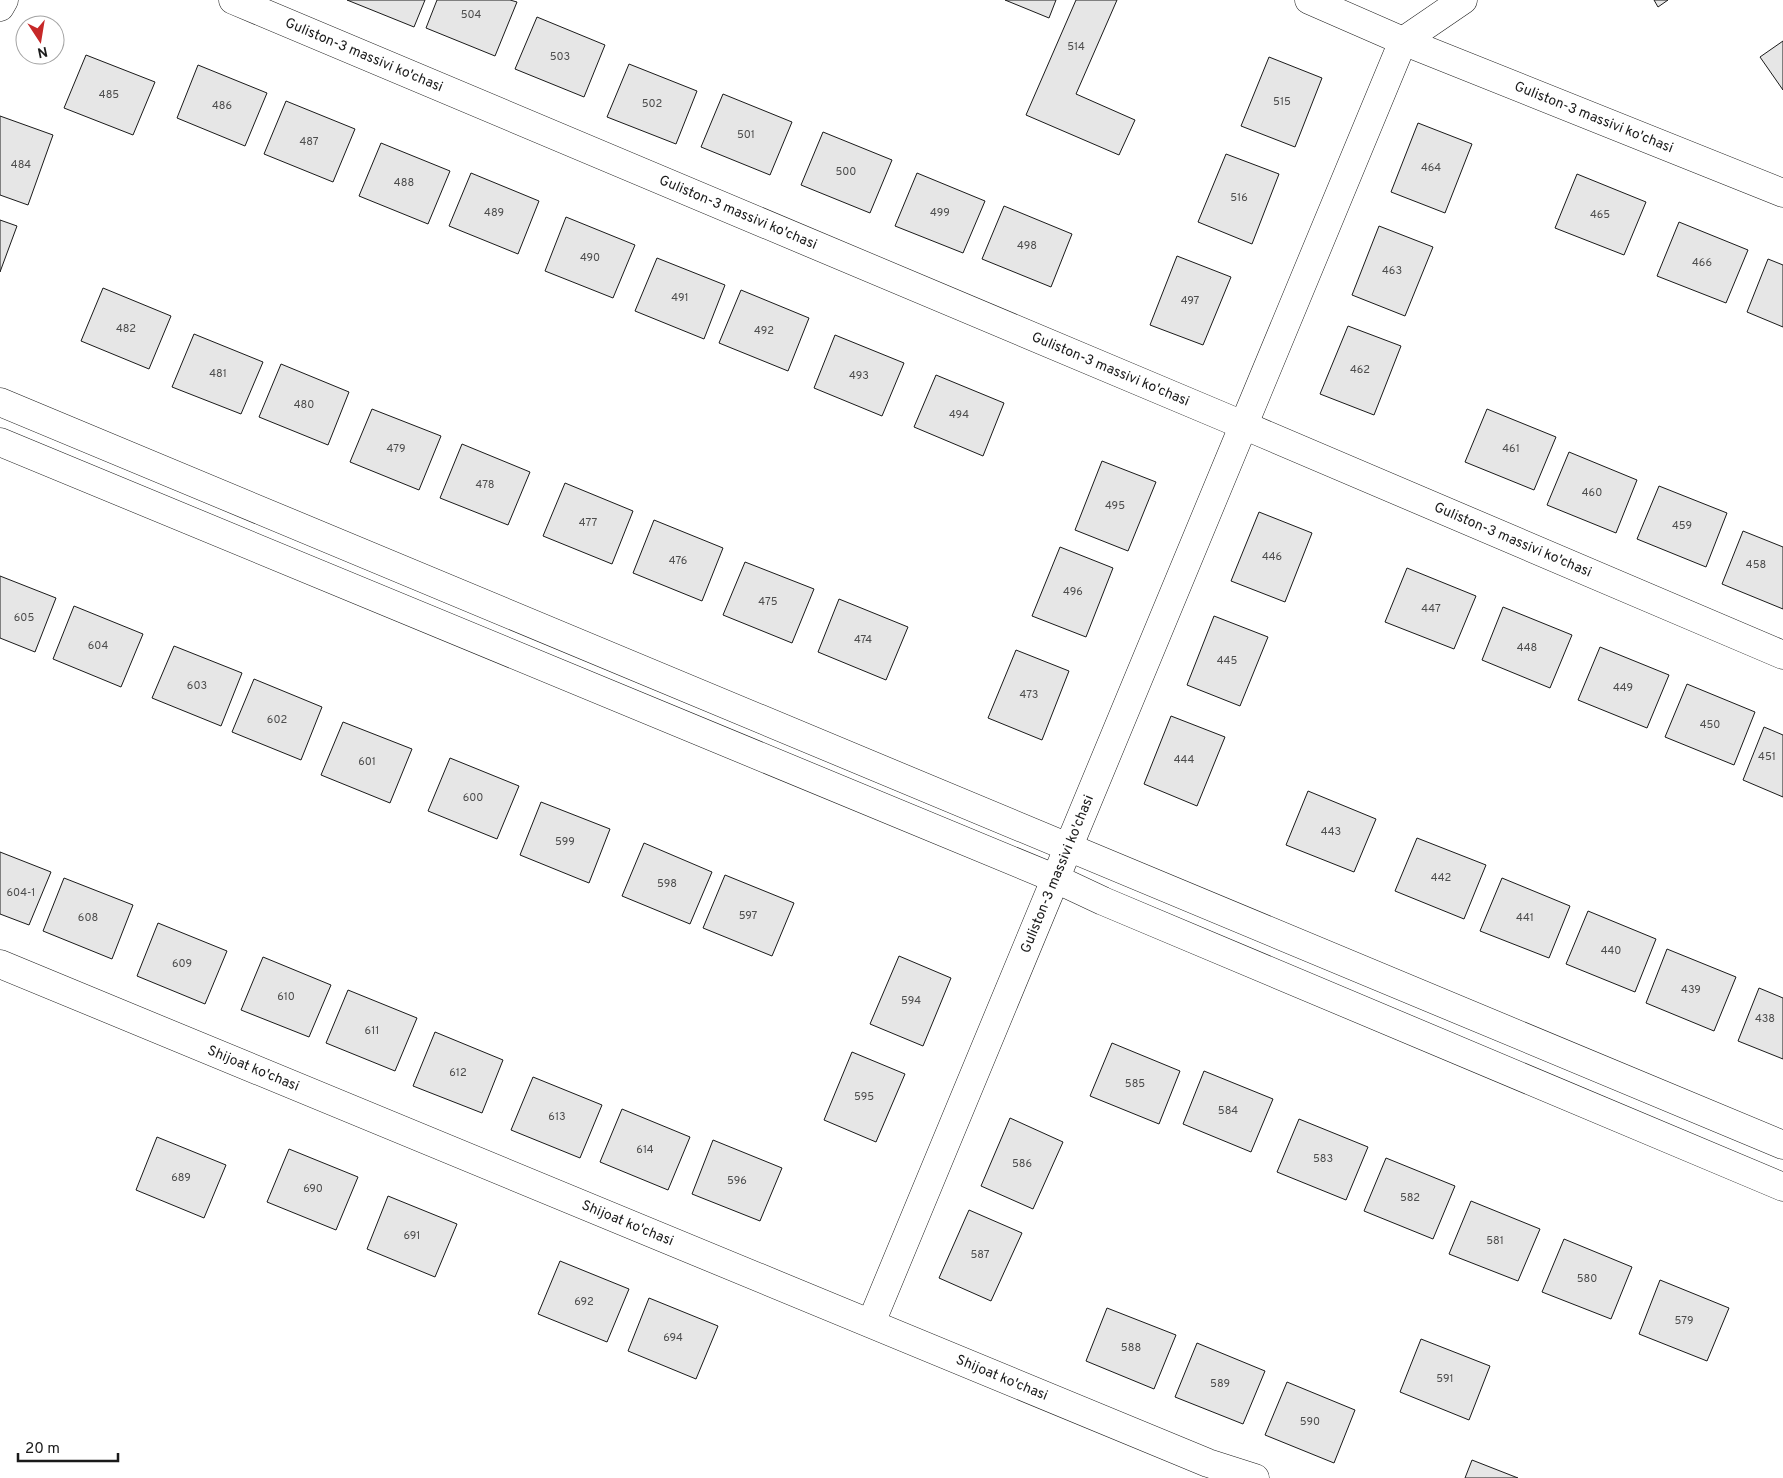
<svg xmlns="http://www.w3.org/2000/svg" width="1783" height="1478" viewBox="0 0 1783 1478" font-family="Overpass,sans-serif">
  <rect width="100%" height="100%" fill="#fff"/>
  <path fill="#e6e6e6" stroke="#1a1a1a" d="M 347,0 L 425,0 L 414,27 Z
    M 437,0 L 510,0 L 517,2 L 495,56 L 426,28 Z
    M 1005,0 L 1056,0 L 1049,18 Z
    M 1076,0 L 1117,0 L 1076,94 L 1135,120 L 1119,155 L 1026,115 Z
    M 1654,0 L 1668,0 L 1658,7 Z
    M 537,17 L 605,45 L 584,97 L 515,69 Z
    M 1783,41 L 1783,90 L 1760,57 Z
    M 86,55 L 155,82 L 133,135 L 64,108 Z
    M 1269,57 L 1322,78 L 1295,147 L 1241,126 Z
    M 629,64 L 697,91 L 676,144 L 607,117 Z
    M 198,65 L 267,93 L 245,146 L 177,118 Z
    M 723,94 L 792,122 L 770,175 L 701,147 Z
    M 286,101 L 355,129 L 333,182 L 264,154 Z
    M 0,116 L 53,135 L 28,205 L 0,195 Z
    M 1418,123 L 1472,144 L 1445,213 L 1391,192 Z
    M 823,132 L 892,160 L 870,213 L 801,185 Z
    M 381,143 L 450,171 L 428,224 L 359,196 Z
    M 1226,154 L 1279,174 L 1252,244 L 1198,222 Z
    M 471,173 L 539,201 L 518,254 L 449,226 Z
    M 917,173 L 985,201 L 963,253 L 895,226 Z
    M 1577,174 L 1646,202 L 1624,255 L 1555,228 Z
    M 1004,206 L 1072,234 L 1051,287 L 982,259 Z
    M 566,217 L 635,245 L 613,298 L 545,271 Z
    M 0,220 L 17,226 L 0,272 Z
    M 1679,222 L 1748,250 L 1726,303 L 1657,276 Z
    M 1379,226 L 1433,247 L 1405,316 L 1352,295 Z
    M 1177,256 L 1231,277 L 1203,345 L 1150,325 Z
    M 657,258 L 725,285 L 704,339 L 635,311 Z
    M 1768,259 L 1783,265 L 1783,327 L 1747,312 Z
    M 103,288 L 171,316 L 149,369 L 81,341 Z
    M 741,290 L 809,318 L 788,371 L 719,343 Z
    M 1348,326 L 1401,346 L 1374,415 L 1320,394 Z
    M 194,334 L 263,362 L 241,414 L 172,387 Z
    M 835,335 L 904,363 L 882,416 L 814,388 Z
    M 281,364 L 349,392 L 328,445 L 259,417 Z
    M 936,375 L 1004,403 L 983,456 L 914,427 Z
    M 372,409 L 441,436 L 419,490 L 350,462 Z
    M 1487,409 L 1556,437 L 1534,490 L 1465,462 Z
    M 462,444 L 530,472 L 508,525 L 440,498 Z
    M 1569,452 L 1637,480 L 1616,533 L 1547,505 Z
    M 1102,461 L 1156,482 L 1128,551 L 1075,530 Z
    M 565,483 L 633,511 L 612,564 L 543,536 Z
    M 1659,486 L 1727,513 L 1706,567 L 1637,539 Z
    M 1259,512 L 1312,533 L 1285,602 L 1231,581 Z
    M 654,520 L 723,548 L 702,601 L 633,573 Z
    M 1743,531 L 1783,547 L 1783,609 L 1722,584 Z
    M 1060,547 L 1113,568 L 1086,637 L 1032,616 Z
    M 745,562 L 814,589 L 792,643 L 723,615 Z
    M 1407,568 L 1476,596 L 1454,649 L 1385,622 Z
    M 0,576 L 56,598 L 35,652 L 0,638 Z
    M 839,599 L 908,627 L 886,680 L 818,652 Z
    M 74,606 L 143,634 L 121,687 L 53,659 Z
    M 1503,607 L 1572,635 L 1550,688 L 1482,660 Z
    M 1214,616 L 1268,637 L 1240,706 L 1187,685 Z
    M 174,646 L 242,673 L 221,726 L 152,698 Z
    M 1600,647 L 1669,675 L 1647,728 L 1578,700 Z
    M 1016,650 L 1069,671 L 1042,740 L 988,718 Z
    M 254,679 L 322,707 L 301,760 L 232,732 Z
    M 1687,684 L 1755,712 L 1734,765 L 1665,737 Z
    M 1171,716 L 1225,737 L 1197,806 L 1144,784 Z
    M 343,722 L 412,749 L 390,803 L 321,775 Z
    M 1764,727 L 1783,735 L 1783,797 L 1743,780 Z
    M 450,758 L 519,786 L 497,839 L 428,811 Z
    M 1308,791 L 1376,819 L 1354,872 L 1286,845 Z
    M 541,802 L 610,829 L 589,883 L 520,855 Z
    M 1417,838 L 1486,865 L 1464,919 L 1395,891 Z
    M 644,843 L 712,872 L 690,924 L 622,896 Z
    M 0,852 L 51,872 L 29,925 L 0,914 Z
    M 725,875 L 794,903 L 772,956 L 703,928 Z
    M 64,878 L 133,905 L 112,959 L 43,931 Z
    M 1502,878 L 1570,906 L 1549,958 L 1480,931 Z
    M 1588,911 L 1656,939 L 1635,992 L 1566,964 Z
    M 158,923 L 227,951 L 205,1004 L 137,976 Z
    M 1667,949 L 1736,977 L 1714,1031 L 1646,1003 Z
    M 899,956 L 951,978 L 923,1046 L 870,1024 Z
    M 263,957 L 331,985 L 309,1037 L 241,1010 Z
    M 1759,988 L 1783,998 L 1783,1059 L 1738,1041 Z
    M 348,990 L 417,1018 L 395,1071 L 326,1043 Z
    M 435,1032 L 503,1060 L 482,1113 L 413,1086 Z
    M 1112,1043 L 1180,1071 L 1159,1124 L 1090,1096 Z
    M 852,1052 L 905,1074 L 876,1142 L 824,1120 Z
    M 1204,1071 L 1273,1099 L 1251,1152 L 1183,1124 Z
    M 533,1077 L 602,1105 L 580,1158 L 511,1130 Z
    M 622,1109 L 690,1137 L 668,1190 L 600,1162 Z
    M 1010,1118 L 1063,1142 L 1033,1209 L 981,1186 Z
    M 1299,1119 L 1368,1147 L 1346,1200 L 1277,1172 Z
    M 157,1137 L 226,1165 L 204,1218 L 136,1190 Z
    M 713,1140 L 782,1168 L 760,1221 L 692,1194 Z
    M 289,1149 L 358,1177 L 336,1230 L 267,1202 Z
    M 1386,1158 L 1455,1186 L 1433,1239 L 1364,1211 Z
    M 388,1196 L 457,1224 L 435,1277 L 367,1249 Z
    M 1471,1201 L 1540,1229 L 1518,1281 L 1449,1254 Z
    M 969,1210 L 1022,1233 L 991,1301 L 939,1278 Z
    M 1564,1239 L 1632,1267 L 1611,1319 L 1542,1292 Z
    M 560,1261 L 629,1289 L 607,1342 L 538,1314 Z
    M 1660,1280 L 1729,1308 L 1707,1361 L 1639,1334 Z
    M 649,1298 L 718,1326 L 696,1379 L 628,1351 Z
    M 1107,1308 L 1176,1335 L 1154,1389 L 1086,1361 Z
    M 1421,1339 L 1490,1366 L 1469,1420 L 1400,1392 Z
    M 1197,1343 L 1265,1371 L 1243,1424 L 1175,1397 Z
    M 1287,1382 L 1355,1410 L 1334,1463 L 1265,1435 Z
    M 1472,1460 L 1518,1478 L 1465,1478 Z"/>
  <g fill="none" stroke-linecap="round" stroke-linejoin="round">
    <defs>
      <g id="minor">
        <path id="s1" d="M 233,0 L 1243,425 L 1783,655"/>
        <path id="s2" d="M 1309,0 L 1403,41 L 1783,193"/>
        <path d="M 0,7 L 4,0"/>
        <path d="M 0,402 L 1783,1145"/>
        <path d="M 0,442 L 1054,878 L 1103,901 L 1783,1187"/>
        <path id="s3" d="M 0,964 L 1208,1463 L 1255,1478"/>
        <path id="s4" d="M 871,1323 L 1403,41 L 1463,0"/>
      </g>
    </defs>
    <use href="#minor" stroke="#1a1a1a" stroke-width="29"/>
    <use href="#minor" stroke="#fff" stroke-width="28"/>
  </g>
  <g text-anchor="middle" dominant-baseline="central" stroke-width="4" stroke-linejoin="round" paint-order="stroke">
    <g font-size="11" fill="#4d4d4d">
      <text x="471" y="15">504</text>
      <text x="1076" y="47">514</text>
      <text x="560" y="57">503</text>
      <text x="109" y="95">485</text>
      <text x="1282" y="102">515</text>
      <text x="652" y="104">502</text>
      <text x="222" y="106">486</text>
      <text x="746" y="135">501</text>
      <text x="309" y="142">487</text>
      <text x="21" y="165">484</text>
      <text x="1431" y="168">464</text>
      <text x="846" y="172">500</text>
      <text x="404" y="183">488</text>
      <text x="1239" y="198">516</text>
      <text x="494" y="213">489</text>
      <text x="940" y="213">499</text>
      <text x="1600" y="215">465</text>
      <text x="1027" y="246">498</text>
      <text x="590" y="258">490</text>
      <text x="1702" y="263">466</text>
      <text x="1392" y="271">463</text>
      <text x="680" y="298">491</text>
      <text x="1190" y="301">497</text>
      <text x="126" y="329">482</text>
      <text x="764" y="331">492</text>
      <text x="1360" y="370">462</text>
      <text x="218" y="374">481</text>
      <text x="859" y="376">493</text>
      <text x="304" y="405">480</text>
      <text x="959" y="415">494</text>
      <text x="396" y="449">479</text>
      <text x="1511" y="449">461</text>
      <text x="485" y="485">478</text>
      <text x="1592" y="493">460</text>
      <text x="1115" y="506">495</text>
      <text x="588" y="523">477</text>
      <text x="1682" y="526">459</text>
      <text x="1272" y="557">446</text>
      <text x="678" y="561">476</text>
      <text x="1756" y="565">458</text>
      <text x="1073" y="592">496</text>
      <text x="768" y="602">475</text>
      <text x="1431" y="609">447</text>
      <text x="24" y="618">605</text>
      <text x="863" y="640">474</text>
      <text x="98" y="646">604</text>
      <text x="1527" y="648">448</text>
      <text x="1227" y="661">445</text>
      <text x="197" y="686">603</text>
      <text x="1623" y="688">449</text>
      <text x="1029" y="695">473</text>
      <text x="277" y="720">602</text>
      <text x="1710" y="725">450</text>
      <text x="1767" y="757">451</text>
      <text x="1184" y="760">444</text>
      <text x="367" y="762">601</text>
      <text x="473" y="798">600</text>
      <text x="1331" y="832">443</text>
      <text x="565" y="842">599</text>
      <text x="1441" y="878">442</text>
      <text x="667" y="884">598</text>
      <text x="21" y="893">604-1</text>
      <text x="748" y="916">597</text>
      <text x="88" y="918">608</text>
      <text x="1525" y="918">441</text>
      <text x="1611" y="951">440</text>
      <text x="182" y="964">609</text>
      <text x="1691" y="990">439</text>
      <text x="286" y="997">610</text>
      <text x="911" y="1001">594</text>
      <text x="1765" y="1019">438</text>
      <text x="372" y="1031">611</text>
      <text x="458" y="1073">612</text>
      <text x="1135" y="1084">585</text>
      <text x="864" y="1097">595</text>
      <text x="1228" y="1111">584</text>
      <text x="557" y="1117">613</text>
      <text x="645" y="1150">614</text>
      <text x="1323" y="1159">583</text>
      <text x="1022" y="1164">586</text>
      <text x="181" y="1178">689</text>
      <text x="737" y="1181">596</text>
      <text x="313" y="1189">690</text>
      <text x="1410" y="1198">582</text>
      <text x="412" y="1236">691</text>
      <text x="1495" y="1241">581</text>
      <text x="980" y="1255">587</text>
      <text x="1587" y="1279">580</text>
      <text x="584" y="1302">692</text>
      <text x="1684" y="1321">579</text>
      <text x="673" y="1338">694</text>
      <text x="1131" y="1348">588</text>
      <text x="1445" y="1379">591</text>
      <text x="1220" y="1384">589</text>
      <text x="1310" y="1422">590</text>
    </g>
    <g font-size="14" fill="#1a1a1a" stroke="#fff">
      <text stroke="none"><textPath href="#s1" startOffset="142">Guliston-3 massivi ko'chasi</textPath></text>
      <text stroke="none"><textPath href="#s2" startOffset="308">Guliston-3 massivi ko'chasi</textPath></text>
      <text stroke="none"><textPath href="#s1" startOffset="548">Guliston-3 massivi ko'chasi</textPath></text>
      <text stroke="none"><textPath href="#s1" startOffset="952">Guliston-3 massivi ko'chasi</textPath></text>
      <text stroke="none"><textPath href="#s1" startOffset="1389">Guliston-3 massivi ko'chasi</textPath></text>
      <text stroke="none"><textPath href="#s4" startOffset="486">Guliston-3 massivi ko'chasi</textPath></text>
      <text stroke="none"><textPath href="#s3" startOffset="274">Shijoat ko'chasi</textPath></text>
      <text stroke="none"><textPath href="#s3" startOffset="679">Shijoat ko'chasi</textPath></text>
      <text stroke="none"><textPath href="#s3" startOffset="1084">Shijoat ko'chasi</textPath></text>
    </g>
  </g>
  <g transform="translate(40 40) rotate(168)"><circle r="24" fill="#ffffff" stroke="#a3a3a3"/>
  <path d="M0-4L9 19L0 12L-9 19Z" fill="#c62828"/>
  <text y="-8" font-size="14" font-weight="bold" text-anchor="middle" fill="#1a1a1a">N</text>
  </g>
  <path d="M18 1453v8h100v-8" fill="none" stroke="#1a1a1a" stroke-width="2.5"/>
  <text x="25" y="1453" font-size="15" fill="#1a1a1a" stroke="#ffffff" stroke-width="4" paint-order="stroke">20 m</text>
</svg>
